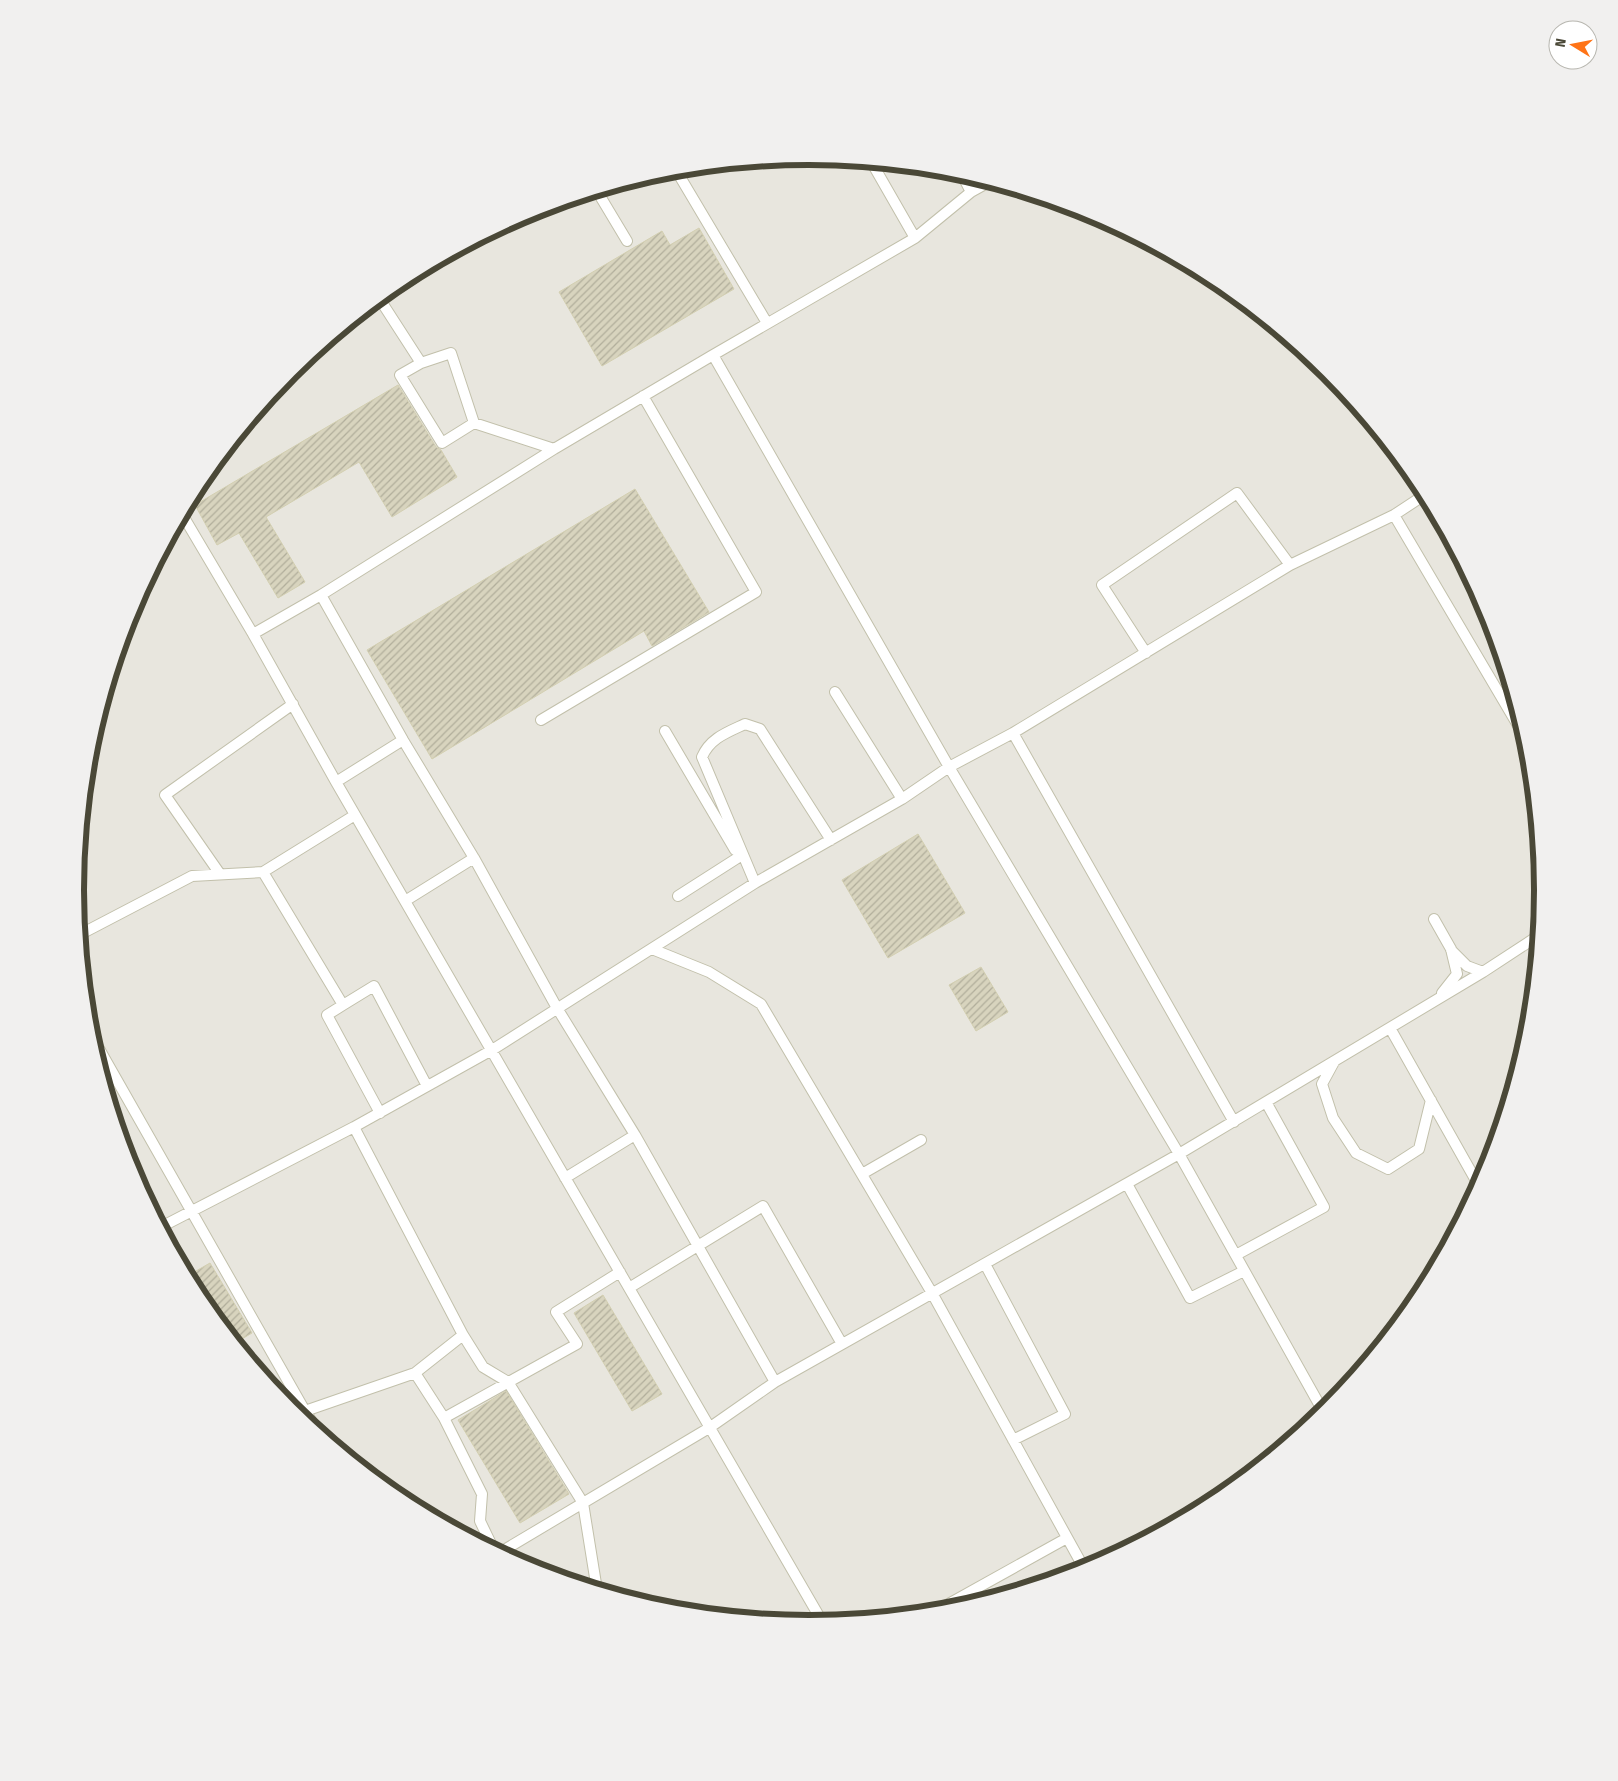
<svg xmlns="http://www.w3.org/2000/svg" width="1618" height="1781" viewBox="0 0 1618 1781" font-family="'Fira Sans Condensed',sans-serif">
  <defs>
    <pattern id="building-hatch" width="6" height="6" patternUnits="userSpaceOnUse" patternTransform="scale(1.25)"><rect width="6" height="6" fill="#d8d4be"/><path d="M-1 1l2-2M0 6l6-6M5 7l2-2" fill="none" stroke="#b1ae9b"/></pattern>
  </defs>
  <rect width="100%" height="100%" fill="#f6f5ea"/>
  <path fill="#e8e6de" d="M77 890a732 732 0 1 1 1464 0a732 732 0 1 1-1464 0Z"/>
  <path fill="url(#building-hatch)" stroke="#d3cfb1" d="M 699,228 L 734,289 L 602,366 L 559,292 L 662,231 L 670,245 Z
    M 398,385 L 436,447 L 441,450 L 457,477 L 392,517 L 359,462 L 266,517 L 305,582 L 278,598 L 239,533 L 217,545 L 195,505 Z
    M 635,489 L 709,612 L 652,646 L 644,631 L 432,759 L 367,650 Z
    M 918,834 L 965,913 L 888,958 L 842,880 Z
    M 981,967 L 1008,1012 L 976,1031 L 949,985 Z
    M 210,1263 L 252,1333 L 235,1343 L 212,1315 L 189,1275 Z
    M 603,1295 L 662,1394 L 632,1411 L 574,1313 Z
    M 506,1391 L 569,1494 L 520,1523 L 458,1420 Z"/>
  <g fill="none" stroke-linecap="round" stroke-linejoin="round">
    <defs>
      <path id="lane" d="M 872,163 L 915,238
        M 676,170 L 767,323
        M 961,173 L 971,192
        M 597,191 L 627,241
        M 379,298 L 421,363 L 400,375 L 442,443 L 474,423 L 554,449
        M 713,355 L 915,238 L 971,192 L 989,182
        M 421,363 L 451,353 L 474,423
        M 182,514 L 253,634 L 336,782 L 823,1623
        M 1394,515 L 1526,739
        M 321,595 L 403,740 L 474,858 L 557,1008 L 635,1135 L 775,1382
        M 253,634 L 321,595 L 554,449 L 713,355 L 949,767 L 1179,1154 L 1324,1413
        M 1146,653 L 1102,585 L 1237,493 L 1290,565
        M 835,692 L 902,799
        M 541,720 L 756,592 L 643,396
        M 665,731 L 735,850
        M 1013,733 L 1234,1122
        M 336,782 L 403,740
        M 263,872 L 355,815
        M 220,874 L 165,795 L 293,704
        M 755,883 L 702,757 C 710,738 728,732 745,724 L 760,729 L 831,840
        M 678,896 L 739,857
        M 405,901 L 474,858
        M 1434,919 L 1451,949 L 1457,974 L 1442,993
        M 79,935 L 192,876 L 263,872 L 343,1005 L 327,1015 L 380,1113
        M 652,949 L 709,972 L 761,1004 L 932,1293 L 1085,1570
        M 1451,950 L 1467,966 L 1483,972
        M 343,1005 L 374,986 L 427,1086
        M 1390,1028 L 1479,1186
        M 89,1031 L 305,1411 L 319,1433
        M 1334,1062 L 1322,1084 L 1333,1118 L 1356,1153 L 1388,1169 L 1419,1149 L 1431,1100
        M 104,1083 L 115,1077
        M 354,1127 L 463,1335
        M 862,1174 L 921,1140
        M 565,1178 L 635,1135
        M 1127,1184 L 1190,1298 L 1244,1271
        M 161,1227 L 354,1127 L 492,1050 L 755,883 L 902,799 L 949,767 L 1013,733 L 1290,565 L 1394,515 L 1426,494
        M 1236,1255 L 1324,1207 L 1266,1102
        M 985,1264 L 1065,1414 L 1013,1440
        M 629,1288 L 763,1206 L 842,1344
        M 415,1373 L 444,1418 L 482,1494 L 480,1521 L 494,1550
        M 305,1411 L 415,1373 L 463,1335 L 483,1367 L 508,1382 L 583,1503 L 597,1590
        M 444,1418 L 577,1344 L 556,1312 L 620,1272
        M 499,1553 L 709,1428 L 775,1382 L 1179,1154 L 1483,972 L 1538,936
        M 934,1612 L 1067,1538"/>
    </defs>
    <use href="#lane" stroke="#c2c0ab" stroke-width="12"/>
    <use href="#lane" stroke="#fff" stroke-width="10"/>
  </g>
  <path d="M0 0H1618V1781H0ZM84 890a725 725 0 1 1 1450 0a725 725 0 1 1-1450 0Z" fill="#f1f0ef" fill-rule="evenodd"/>
  <path fill="none" stroke="#4a4837" stroke-width="6" d="M84 890a725 725 0 1 1 1450 0a725 725 0 1 1-1450 0Z"/>
  <g transform="translate(1573 45) rotate(280)"><circle r="24" fill="#ffffff" stroke="#b7b6af"/>
  <path d="M0-4L9 19L0 12L-9 19Z" fill="#ff7417"/>
  <text y="-8" font-size="14" font-weight="bold" text-anchor="middle" fill="#4a4837">N</text>
  </g>
</svg>
